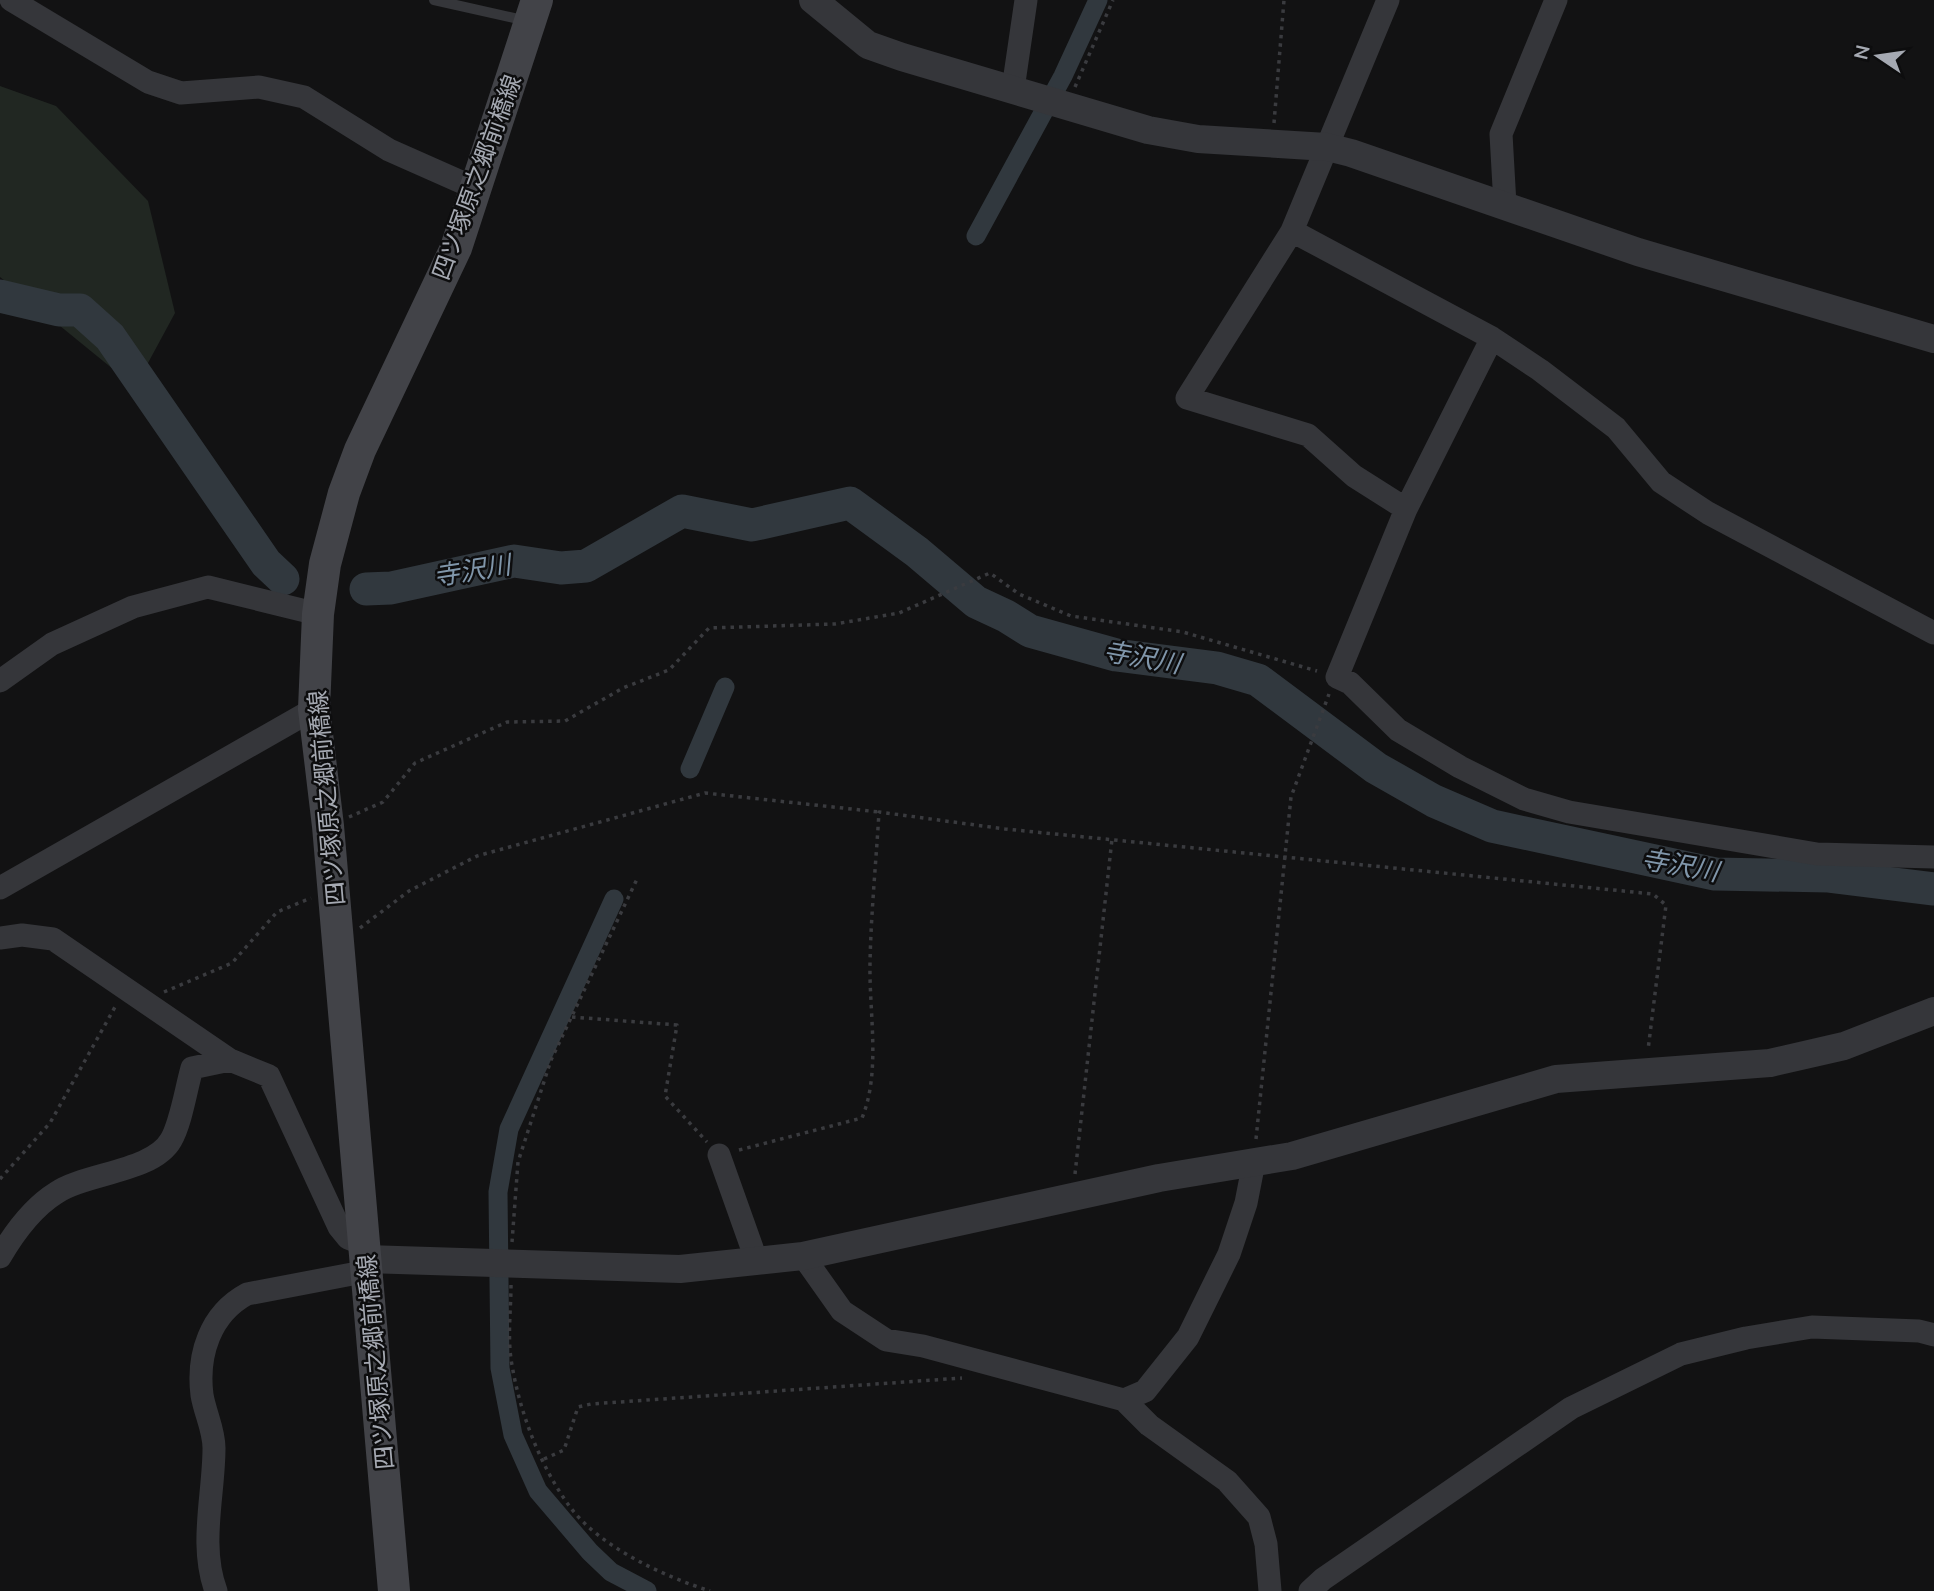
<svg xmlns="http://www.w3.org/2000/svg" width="1934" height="1591" viewBox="0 0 1934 1591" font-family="Mulish,'Noto Sans JP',sans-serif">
  <rect width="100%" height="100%" fill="#121213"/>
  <path fill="#212722" d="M 0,86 L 56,106 L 148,201 L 175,313 L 135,387 L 0,277 Z"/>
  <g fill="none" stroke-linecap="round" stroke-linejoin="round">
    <path stroke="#31383e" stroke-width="19" d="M 976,236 L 1063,76 L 1098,0
      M 690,769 L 725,687
      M 614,899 L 509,1129 L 498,1192 L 500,1368 L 513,1435 L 538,1491 L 590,1552 L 611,1572 L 647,1591"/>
    <path stroke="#31383e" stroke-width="33" d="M 0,296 L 59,310 L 80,310 L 110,337 L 266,563 L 283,579
      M 366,589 L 391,588 L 514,561 L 561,568 L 586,566 L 682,511 L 752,525 L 850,503 L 917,552 L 976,602 L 1006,616 L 1030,631 L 1116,655 L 1217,668 L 1258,680 L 1376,768 L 1434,801 L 1492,826 L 1715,874 L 1829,876 L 1934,889"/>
    <path stroke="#3a3b3f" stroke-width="3.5" stroke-dasharray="3.5 5" stroke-linecap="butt" d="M 1075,87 L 1113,0
      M 1274,123 L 1284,0
      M 349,817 L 383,802 L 415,763 L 507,722 L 565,721 L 623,688 L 669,670 L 709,628 L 835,624 L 899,613 L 990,573 L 1019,594 L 1071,616 L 1183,632 L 1317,671
      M 360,928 L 409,891 L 477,856 L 705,793 L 879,812
      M 164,992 L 232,963 L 277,912 L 311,898
      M 572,1017 L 677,1025 L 665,1096 L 707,1142
      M 1256,1139 L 1291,797 L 1329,694
      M 739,1150 L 862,1118 C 881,1072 869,1013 870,963 C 871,913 876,863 879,812 L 1005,829 L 1653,894 L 1666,905 L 1648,1050
      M 1075,1174 L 1112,839
      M 0,1179 L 50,1123 L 115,1007
      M 512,1242 L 518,1162 L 551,1060 L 638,877
      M 511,1285 C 511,1310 507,1339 512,1365 C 520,1413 540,1466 570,1507 C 600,1547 663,1576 710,1591
      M 544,1459 L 564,1450 L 578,1407 L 591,1404 L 962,1378"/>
    <path stroke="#35363a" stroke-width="10" d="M 434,0 L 527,21"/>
    <path stroke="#35363a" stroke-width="23" d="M 11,0 L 148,82 L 181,93 L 259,87 L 304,97 L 389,150 L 477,189
      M 1388,0 L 1292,231 L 1492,338 L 1540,370 L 1616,428 L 1661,482 L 1708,513 L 1934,633
      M 1013,89 L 1026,0
      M 1505,205 L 1501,134 L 1556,0
      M 1292,231 L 1187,398 L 1308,435 L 1354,476 L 1406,509
      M 1492,338 L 1406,509 L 1337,677 L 1350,683 L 1398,730 L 1460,767 L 1524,799 L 1569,812 L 1817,854 L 1934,857
      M 0,681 L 52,644 L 133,607 L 208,587 L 318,614
      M 0,888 L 314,709
      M 0,938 L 22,935 L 53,939 L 230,1060 L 269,1076 L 339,1227 L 348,1238 L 366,1245
      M 719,1155 L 757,1262
      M 803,1256 L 842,1311 L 886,1340 L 923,1346 L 1124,1400 L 1149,1425 L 1227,1481 L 1259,1517 L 1266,1544 L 1270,1591
      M 0,1257 C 14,1233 32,1208 56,1193 C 85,1173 153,1172 171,1140 C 181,1123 186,1089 192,1068 L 230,1060
      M 1124,1400 L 1145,1391 L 1188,1337 L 1229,1254 L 1246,1203 L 1254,1162
      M 216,1591 C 199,1545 214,1495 214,1448 C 214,1430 205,1413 202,1395 C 197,1355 210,1314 247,1294 L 368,1271
      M 1310,1591 L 1323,1579 L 1571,1408 L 1681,1354 L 1746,1338 L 1812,1327 L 1919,1331 L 1934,1335"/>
    <path stroke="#35363a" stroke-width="28" d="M 813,0 L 868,45 L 902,57 L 1148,130 L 1198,139 L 1327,147 L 1351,153 L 1638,252 L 1934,339
      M 366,1259 L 680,1269 L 803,1256 L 1159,1178 L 1292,1156 L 1556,1079 L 1770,1063 L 1844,1046 L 1934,1011"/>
    <path stroke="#424348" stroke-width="32" d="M 394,1591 L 328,826 L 314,709 L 318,614 L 325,564 L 344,493 L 360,450 L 456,248 L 537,0"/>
  </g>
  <g text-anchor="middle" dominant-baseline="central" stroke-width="5" stroke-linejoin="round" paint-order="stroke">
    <g font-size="24" fill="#a5a9b2" stroke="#0d0d0e">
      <text transform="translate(476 177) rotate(-70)">四ツ塚原之郷前橋線</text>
      <text transform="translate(326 798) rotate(-95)">四ツ塚原之郷前橋線</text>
      <text transform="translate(375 1362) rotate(-95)">四ツ塚原之郷前橋線</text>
    </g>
    <g font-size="26" font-style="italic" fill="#8096aa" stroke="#0d0d0e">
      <text transform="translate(472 570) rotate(-9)">寺沢川</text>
      <text transform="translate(1142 657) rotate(10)">寺沢川</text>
      <text transform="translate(1680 865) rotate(10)">寺沢川</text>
    </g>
  </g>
  <g transform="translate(1878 56) rotate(283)" stroke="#0d0d0e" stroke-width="5" paint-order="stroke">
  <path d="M0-5L12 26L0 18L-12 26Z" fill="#a5a9b2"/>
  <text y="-10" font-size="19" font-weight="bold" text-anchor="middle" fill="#a5a9b2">N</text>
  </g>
</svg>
